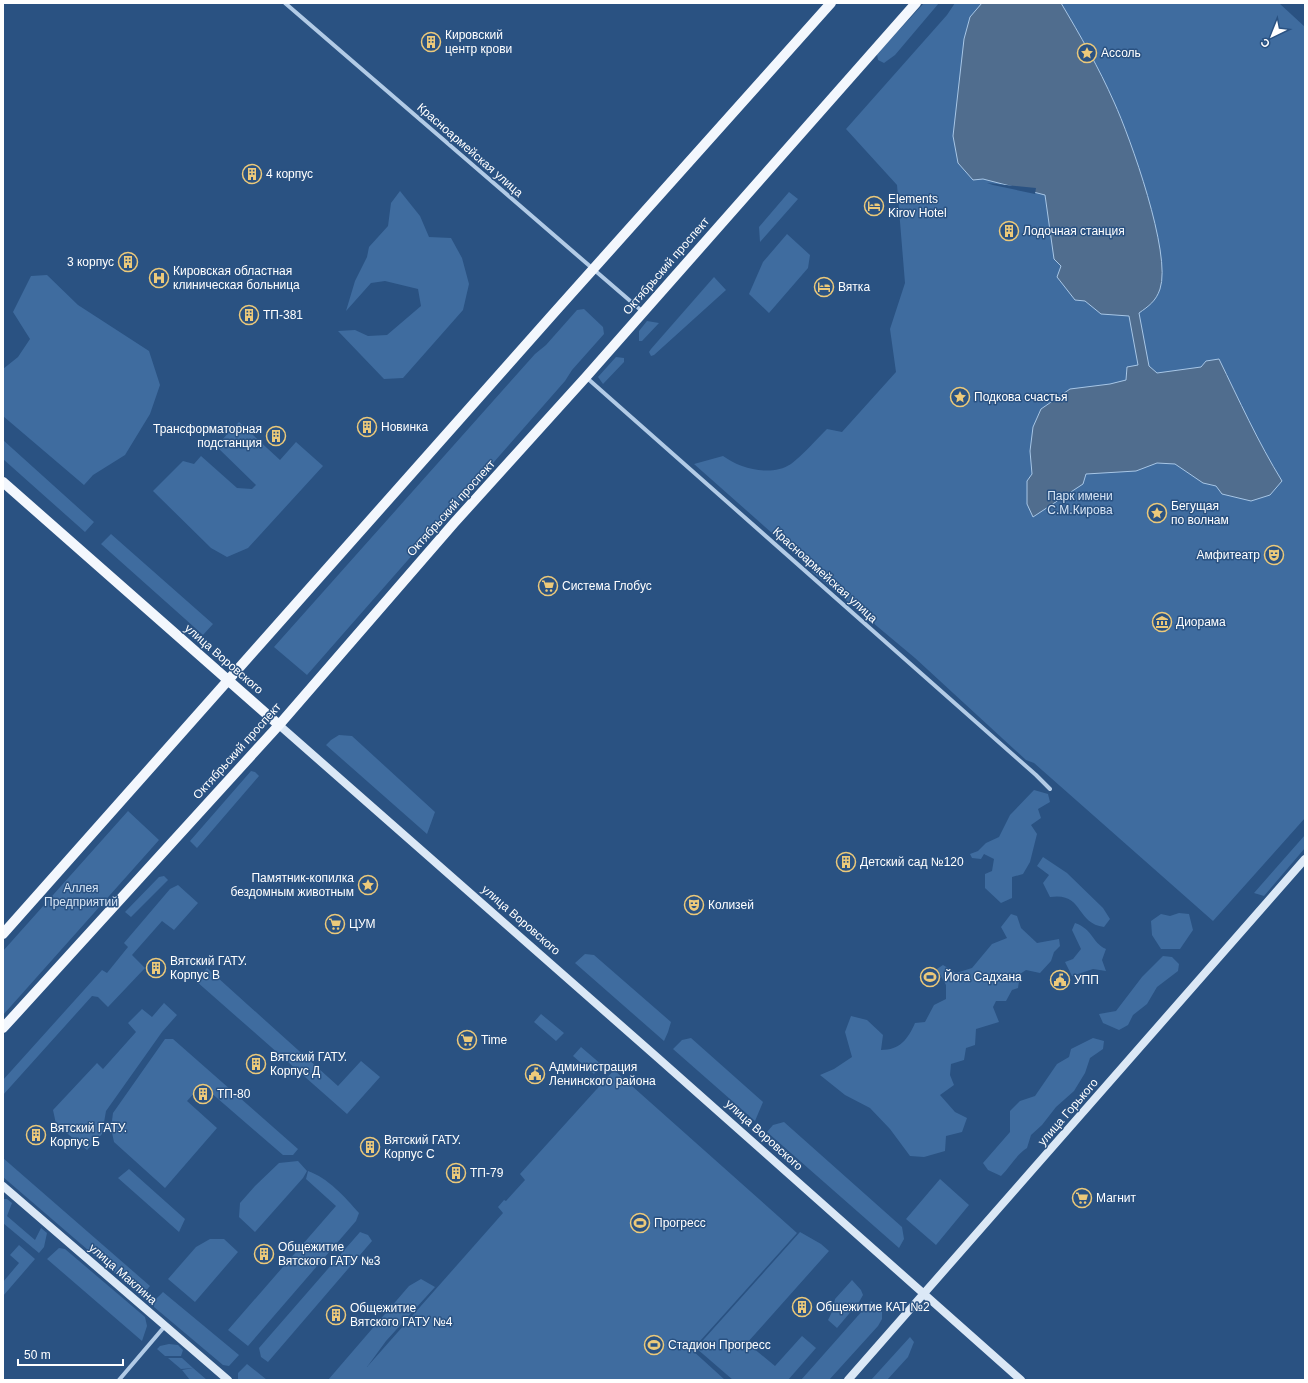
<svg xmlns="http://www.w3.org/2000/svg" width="1308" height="1383" viewBox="0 0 1308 1383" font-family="Arial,sans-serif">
  <rect width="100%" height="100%" fill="#2a5282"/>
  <path fill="#3f6c9f" d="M 924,3 L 939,3 L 895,55 L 884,63 L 878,60 L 877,54 Z
    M 955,3 L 1279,3 L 1305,27 L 1305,818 L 1213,921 L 1034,763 L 1026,760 L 915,658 L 811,571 L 816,572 L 694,464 L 723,456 C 741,469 771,477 791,464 C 802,456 817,439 827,429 L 842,432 L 896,372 L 890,329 L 905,283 L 897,185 L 846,129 L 947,15 Z
    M 400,191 L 420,216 L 429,237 L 451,238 L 462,258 L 469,284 L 463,310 L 403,378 L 384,379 L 338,331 L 355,330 L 368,336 L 387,335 L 421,306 L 418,289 L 385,281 L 371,283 L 346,311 L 355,281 L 367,257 L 369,247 L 388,226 L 391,203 Z
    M 789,192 L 798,199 L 760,242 L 759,227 Z
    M 787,234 L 810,255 L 808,268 L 769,313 L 749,294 L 763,262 Z
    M 47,275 L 78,305 L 149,351 L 160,385 L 150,414 L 125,455 L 93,475 L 84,485 L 3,416 L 3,369 L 18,357 L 30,339 L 13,312 L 31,276 Z
    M 714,277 L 726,290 L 654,355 L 651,356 L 649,352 L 651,349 Z
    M 584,309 L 603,327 L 604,334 L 572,370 L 565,381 L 307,675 L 274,647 L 535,354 L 546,345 L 577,310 Z
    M 647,321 L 659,323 L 642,341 L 639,341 L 639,331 Z
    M 616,357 L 624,358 L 624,362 L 603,384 L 598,377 Z
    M 239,422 L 280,460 L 296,442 L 323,466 L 248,548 L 227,557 L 211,548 L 153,491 L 183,461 L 194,464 L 201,456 L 237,488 L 252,489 L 256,485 L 216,446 Z
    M 3,440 L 94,522 L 85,532 L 3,459 Z
    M 111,534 L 213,624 L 203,635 L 101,544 Z
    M 339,735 L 352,736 L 435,812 L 427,834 L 326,745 L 331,740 Z
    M 251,771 L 255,772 L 259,776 L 197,848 L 190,841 Z
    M 1034,790 L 1048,794 L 1050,802 L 1038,809 L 1041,818 L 1031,825 L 1037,834 L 1030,862 L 1023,874 L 1012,877 L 1012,898 L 1001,903 L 985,888 L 985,874 L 992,871 L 994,859 L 984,854 L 981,859 L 972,858 L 970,854 L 978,851 L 986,843 L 999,837 L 1010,815 Z
    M 128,811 L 159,840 L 3,1015 L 3,951 Z
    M 1305,835 L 1305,848 L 1264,896 L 1254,893 Z
    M 1043,857 L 1067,873 L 1103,908 L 1110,919 L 1104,927 C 1075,923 1084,892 1050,897 L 1043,883 L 1049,875 L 1037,866 Z
    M 164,876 L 168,880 L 131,917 L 125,912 L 159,877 Z
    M 178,885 L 198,903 L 174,930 L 162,921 L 132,955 L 145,968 L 108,1007 L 98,997 L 92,996 L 3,1095 L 3,1080 L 102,970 L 107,973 L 128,947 L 124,943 L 170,889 Z
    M 1179,913 L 1189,914 L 1193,930 L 1180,949 L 1161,949 L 1152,935 L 1151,921 L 1161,914 L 1170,916 Z
    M 1011,914 L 1017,916 L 1021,928 L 1037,943 L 1059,939 L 1060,946 L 1054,952 L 1051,961 L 1040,973 L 1026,970 L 1020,974 L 1018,988 L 1012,990 L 1006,1001 L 996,1001 L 993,1007 L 999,1022 L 976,1029 L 975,1045 L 966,1048 L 964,1060 L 951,1064 L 950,1075 L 954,1085 L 940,1095 L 955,1112 L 967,1118 L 962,1132 L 946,1136 L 945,1151 L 924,1157 L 910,1156 L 890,1129 L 870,1108 L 845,1095 L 820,1075 L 834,1069 L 852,1057 L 845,1032 L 851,1016 L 867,1020 L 883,1035 L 881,1050 C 900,1050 908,1039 915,1023 L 925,1022 L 934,1005 L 946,999 L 946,985 L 937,969 L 943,965 L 956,973 L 972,968 L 992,944 L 1007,938 L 1001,927 Z
    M 1075,923 C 1094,930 1091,942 1106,949 L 1102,960 L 1106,971 L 1093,969 L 1072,976 L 1065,962 L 1073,959 L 1081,949 L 1072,930 Z
    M 585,954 L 594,955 L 671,1022 L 668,1032 L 664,1041 L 575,963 Z
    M 1163,956 L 1172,957 L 1179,964 L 1178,971 L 1157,987 L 1147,1004 L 1133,1015 L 1128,1025 L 1119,1030 L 1103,1023 L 1099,1014 L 1116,1011 L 1142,977 Z
    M 207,968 L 338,1086 L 361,1061 L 380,1077 L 347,1114 L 196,981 Z
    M 164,1003 L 177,1015 L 162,1032 L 106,1111 L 102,1134 L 87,1150 L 56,1124 L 53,1110 L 97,1063 L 103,1069 L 136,1032 L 128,1023 L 142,1009 L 152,1017 Z
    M 541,1014 L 564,1033 L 556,1041 L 534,1022 Z
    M 691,1038 L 763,1102 L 755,1121 L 673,1049 L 682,1040 Z
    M 1093,1038 L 1104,1041 L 1103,1049 L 1090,1058 L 1085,1073 L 1074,1091 L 1056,1107 L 1042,1125 L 1031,1135 L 1027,1148 C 1017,1154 1010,1167 1001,1176 L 988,1170 L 983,1163 L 1010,1132 L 1010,1111 L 1020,1101 L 1035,1096 L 1057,1064 L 1069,1057 L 1071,1049 Z
    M 165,1039 L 173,1039 L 298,1149 L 293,1155 L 283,1155 L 202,1085 L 187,1101 L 217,1128 L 165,1188 L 114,1142 L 111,1128 L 113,1113 Z
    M 581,1047 L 602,1065 L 594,1074 L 573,1056 Z
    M 614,1070 L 797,1233 L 692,1350 L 725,1380 L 328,1380 L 409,1286 L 421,1279 L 435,1287 L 386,1341 L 367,1367 L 503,1213 L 498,1207 L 504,1200 L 506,1201 L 525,1180 L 520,1174 Z
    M 784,1122 L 902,1227 L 904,1239 L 899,1248 L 767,1132 L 773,1125 Z
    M 3,1158 L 150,1286 L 143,1294 L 138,1293 L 3,1177 Z
    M 298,1161 L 307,1171 L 303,1178 L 255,1232 L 239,1217 L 240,1203 L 255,1186 L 279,1163 Z
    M 129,1169 L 185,1219 L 179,1232 L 118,1178 Z
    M 308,1171 C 328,1178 345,1197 359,1213 L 356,1221 L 248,1346 L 228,1330 L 336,1206 L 306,1179 Z
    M 940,1179 L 969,1205 L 936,1245 L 906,1219 Z
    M 3,1199 L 7,1199 L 12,1203 L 7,1216 L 35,1240 L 41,1228 L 47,1233 L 44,1247 L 39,1253 L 3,1223 Z
    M 360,1232 L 368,1235 L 372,1241 L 268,1362 L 261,1357 L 259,1348 Z
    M 800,1232 L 821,1244 L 829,1251 L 747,1343 L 775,1366 L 802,1336 L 816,1348 L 788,1380 L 733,1380 L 696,1348 Z
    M 210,1239 L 224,1239 L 238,1252 L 195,1302 L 168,1279 L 196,1247 Z
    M 19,1245 L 35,1259 L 3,1296 L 3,1282 L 19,1263 L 10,1255 Z
    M 59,1248 L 65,1249 L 145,1317 L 147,1326 L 142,1341 L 47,1259 Z
    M 852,1280 L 861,1290 L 863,1295 L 859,1302 L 837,1328 L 828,1320 L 832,1312 L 835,1299 Z
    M 163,1292 L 239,1355 L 229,1366 L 223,1365 L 154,1307 L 154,1301 Z
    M 871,1301 L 882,1312 L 882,1319 L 878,1326 L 829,1380 L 801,1380 Z
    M 910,1337 L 914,1342 L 908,1357 L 887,1380 L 871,1380 Z
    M 169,1344 L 178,1345 L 183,1350 L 181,1356 L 165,1356 L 157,1349 L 160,1346 Z
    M 168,1358 L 182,1358 L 193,1368 L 181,1369 Z
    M 247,1364 L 267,1380 L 238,1380 L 238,1373 Z
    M 193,1368 L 207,1380 L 190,1380 L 182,1370 Z"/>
  <path fill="#506d8e" stroke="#a7c6e6" d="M 982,3 L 1061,3 C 1080,35 1099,68 1114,102 C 1130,137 1172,254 1160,289 C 1156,301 1149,306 1139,313 L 1149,366 L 1157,373 L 1201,367 L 1206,361 L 1219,359 C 1239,400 1258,442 1282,481 L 1270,495 L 1251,501 L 1222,494 L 1216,486 L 1203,483 L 1175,464 L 1157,463 L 1136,471 L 1086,474 L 1083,484 L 1033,517 L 1027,504 L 1027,481 L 1032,474 L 1030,451 L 1033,427 L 1041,409 L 1070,389 L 1110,384 L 1126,380 L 1127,367 L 1138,365 L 1129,316 L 1101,314 L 1085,301 L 1075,300 L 1057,277 L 1061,266 L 1054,259 L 1045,195 L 983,179 L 973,180 L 958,163 L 953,136 L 964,39 L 970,17 Z"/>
  <path fill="#2a5282" d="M 987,183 L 1036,188 L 1035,194 L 993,185 Z"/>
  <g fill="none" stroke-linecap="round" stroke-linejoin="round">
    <path stroke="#b2cbe6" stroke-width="4" d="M 285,3 L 643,312
      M 587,378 L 1036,775 L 1050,789
      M 119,1380 L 165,1326"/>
    <path stroke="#dbe8f6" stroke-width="8" d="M 279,725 L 658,1058 L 1021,1380
      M 3,1186 L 228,1380
      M 848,1380 L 1305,859"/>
    <path stroke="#f3f7fd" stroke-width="10" d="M 3,482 L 279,725
      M 3,934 L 553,314 L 831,3
      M 3,1028 L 279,725 L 454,523 L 586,377 L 916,3"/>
  </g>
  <defs>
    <symbol id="building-ring" viewBox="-11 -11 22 22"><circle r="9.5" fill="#2a5282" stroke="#ecc97a" stroke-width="1.5"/><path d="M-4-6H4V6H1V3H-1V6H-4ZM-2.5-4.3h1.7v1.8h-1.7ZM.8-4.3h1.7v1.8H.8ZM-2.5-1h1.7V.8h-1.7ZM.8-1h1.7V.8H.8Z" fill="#ecc97a"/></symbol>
    <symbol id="sight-ring" viewBox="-11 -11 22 22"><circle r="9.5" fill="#2a5282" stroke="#ecc97a" stroke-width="1.5"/><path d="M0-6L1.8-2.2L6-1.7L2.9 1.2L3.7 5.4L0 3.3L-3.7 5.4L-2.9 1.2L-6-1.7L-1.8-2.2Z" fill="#ecc97a"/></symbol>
    <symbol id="hotel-ring" viewBox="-11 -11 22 22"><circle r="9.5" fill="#2a5282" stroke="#ecc97a" stroke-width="1.5"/><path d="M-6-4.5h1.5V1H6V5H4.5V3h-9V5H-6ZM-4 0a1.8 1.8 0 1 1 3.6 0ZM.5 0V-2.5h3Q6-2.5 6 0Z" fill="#ecc97a"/></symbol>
    <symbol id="hospital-ring" viewBox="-11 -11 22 22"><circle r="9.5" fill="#2a5282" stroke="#ecc97a" stroke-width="1.5"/><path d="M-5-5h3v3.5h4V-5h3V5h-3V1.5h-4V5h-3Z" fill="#ecc97a"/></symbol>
    <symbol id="theatre-ring" viewBox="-11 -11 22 22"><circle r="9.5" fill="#2a5282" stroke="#ecc97a" stroke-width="1.5"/><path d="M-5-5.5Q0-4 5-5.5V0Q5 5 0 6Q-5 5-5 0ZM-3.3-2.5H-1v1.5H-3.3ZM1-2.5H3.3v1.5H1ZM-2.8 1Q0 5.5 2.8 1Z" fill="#ecc97a"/></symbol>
    <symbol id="supermarket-ring" viewBox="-11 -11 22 22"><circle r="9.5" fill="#2a5282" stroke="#ecc97a" stroke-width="1.5"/><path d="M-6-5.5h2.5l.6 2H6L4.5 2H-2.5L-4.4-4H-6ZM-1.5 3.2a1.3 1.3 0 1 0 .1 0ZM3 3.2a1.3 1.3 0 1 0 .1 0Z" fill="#ecc97a"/></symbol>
    <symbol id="museum-ring" viewBox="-11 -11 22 22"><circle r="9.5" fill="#2a5282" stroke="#ecc97a" stroke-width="1.5"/><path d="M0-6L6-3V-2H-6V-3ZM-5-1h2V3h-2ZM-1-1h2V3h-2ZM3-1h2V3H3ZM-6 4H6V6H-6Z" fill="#ecc97a"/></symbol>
    <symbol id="stadium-ring" viewBox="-11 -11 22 22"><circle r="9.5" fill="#2a5282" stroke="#ecc97a" stroke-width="1.5"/><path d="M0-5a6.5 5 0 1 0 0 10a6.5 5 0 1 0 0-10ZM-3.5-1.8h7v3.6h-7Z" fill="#ecc97a"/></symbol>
    <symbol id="civic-ring" viewBox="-11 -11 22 22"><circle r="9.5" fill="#2a5282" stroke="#ecc97a" stroke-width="1.5"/><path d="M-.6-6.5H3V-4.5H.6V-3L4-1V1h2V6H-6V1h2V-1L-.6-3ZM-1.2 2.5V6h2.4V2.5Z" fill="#ecc97a"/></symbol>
  </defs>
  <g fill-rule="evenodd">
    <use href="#building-ring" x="420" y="31" width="22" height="22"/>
    <use href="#sight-ring" x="1076" y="42" width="22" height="22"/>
    <use href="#building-ring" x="241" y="163" width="22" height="22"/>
    <use href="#hotel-ring" x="863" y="195" width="22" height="22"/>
    <use href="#building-ring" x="998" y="220" width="22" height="22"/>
    <use href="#building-ring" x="117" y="251" width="22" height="22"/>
    <use href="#hospital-ring" x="148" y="267" width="22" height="22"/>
    <use href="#hotel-ring" x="813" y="276" width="22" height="22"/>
    <use href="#building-ring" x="238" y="304" width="22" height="22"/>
    <use href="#sight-ring" x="949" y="386" width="22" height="22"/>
    <use href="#building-ring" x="356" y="416" width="22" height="22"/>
    <use href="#building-ring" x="265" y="425" width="22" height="22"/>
    <use href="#sight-ring" x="1146" y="502" width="22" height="22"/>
    <use href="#theatre-ring" x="1263" y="544" width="22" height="22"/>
    <use href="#supermarket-ring" x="537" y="575" width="22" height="22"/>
    <use href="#museum-ring" x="1151" y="611" width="22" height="22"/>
    <use href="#building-ring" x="835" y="851" width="22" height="22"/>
    <use href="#sight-ring" x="357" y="874" width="22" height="22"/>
    <use href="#theatre-ring" x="683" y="894" width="22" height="22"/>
    <use href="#supermarket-ring" x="324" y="913" width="22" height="22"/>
    <use href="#building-ring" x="145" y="957" width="22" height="22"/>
    <use href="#stadium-ring" x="919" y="966" width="22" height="22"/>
    <use href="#civic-ring" x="1049" y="969" width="22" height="22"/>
    <use href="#supermarket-ring" x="456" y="1029" width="22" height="22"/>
    <use href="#building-ring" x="245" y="1053" width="22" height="22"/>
    <use href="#civic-ring" x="524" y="1063" width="22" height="22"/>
    <use href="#building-ring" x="192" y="1083" width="22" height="22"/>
    <use href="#building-ring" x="25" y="1124" width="22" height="22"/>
    <use href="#building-ring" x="359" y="1136" width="22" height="22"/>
    <use href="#building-ring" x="445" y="1162" width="22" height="22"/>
    <use href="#supermarket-ring" x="1071" y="1187" width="22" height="22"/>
    <use href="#stadium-ring" x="629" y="1212" width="22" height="22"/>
    <use href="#building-ring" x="253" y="1243" width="22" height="22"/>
    <use href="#building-ring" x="791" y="1296" width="22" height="22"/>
    <use href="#building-ring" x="325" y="1304" width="22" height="22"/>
    <use href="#stadium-ring" x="643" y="1334" width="22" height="22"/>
  </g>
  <g text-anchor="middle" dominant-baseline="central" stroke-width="3" stroke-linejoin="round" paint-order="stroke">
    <g font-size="12" fill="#fff" stroke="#2a5282" text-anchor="start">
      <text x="445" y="35">Кировский<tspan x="445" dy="14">центр крови</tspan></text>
      <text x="1101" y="53">Ассоль</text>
      <text x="266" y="174">4 корпус</text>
      <text x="888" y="199">Elements<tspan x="888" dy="14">Kirov Hotel</tspan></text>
      <text x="1023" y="231">Лодочная станция</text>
      <text x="114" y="262" text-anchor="end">3 корпус</text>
      <text x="173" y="271">Кировская областная<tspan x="173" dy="14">клиническая больница</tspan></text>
      <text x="838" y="287">Вятка</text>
      <text x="263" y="315">ТП-381</text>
      <text x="974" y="397">Подкова счастья</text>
      <text x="381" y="427">Новинка</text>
      <text x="262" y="429" text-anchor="end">Трансформаторная<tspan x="262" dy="14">подстанция</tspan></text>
      <text x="1171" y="506">Бегущая<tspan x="1171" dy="14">по волнам</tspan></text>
      <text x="1260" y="555" text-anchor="end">Амфитеатр</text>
      <text x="562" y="586">Система Глобус</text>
      <text x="1176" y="622">Диорама</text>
      <text x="860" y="862">Детский сад №120</text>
      <text x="354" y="878" text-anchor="end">Памятник-копилка<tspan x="354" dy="14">бездомным животным</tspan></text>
      <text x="708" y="905">Колизей</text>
      <text x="349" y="924">ЦУМ</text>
      <text x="170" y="961">Вятский ГАТУ.<tspan x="170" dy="14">Корпус В</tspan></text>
      <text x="944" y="977">Йога Садхана</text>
      <text x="1074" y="980">УПП</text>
      <text x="481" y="1040">Time</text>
      <text x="270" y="1057">Вятский ГАТУ.<tspan x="270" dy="14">Корпус Д</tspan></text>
      <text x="549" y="1067">Администрация<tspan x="549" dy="14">Ленинского района</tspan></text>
      <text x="217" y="1094">ТП-80</text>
      <text x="50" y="1128">Вятский ГАТУ.<tspan x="50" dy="14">Корпус Б</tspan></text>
      <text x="384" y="1140">Вятский ГАТУ.<tspan x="384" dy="14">Корпус С</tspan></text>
      <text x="470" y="1173">ТП-79</text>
      <text x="1096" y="1198">Магнит</text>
      <text x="654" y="1223">Прогресс</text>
      <text x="278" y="1247">Общежитие<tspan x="278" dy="14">Вятского ГАТУ №3</tspan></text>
      <text x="816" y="1307">Общежитие КАТ №2</text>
      <text x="350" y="1308">Общежитие<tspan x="350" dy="14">Вятского ГАТУ №4</tspan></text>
      <text x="668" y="1345">Стадион Прогресс</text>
    </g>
    <g font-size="12" fill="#fff" stroke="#2a5282">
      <text transform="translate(470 150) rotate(41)">Красноармейская улица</text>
      <text transform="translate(666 266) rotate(-49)">Октябрьский проспект</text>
      <text transform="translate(451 508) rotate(-48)">Октябрьский проспект</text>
      <text transform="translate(825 575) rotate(42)">Красноармейская улица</text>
      <text transform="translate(224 659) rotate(41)">улица Воровского</text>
      <text transform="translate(237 751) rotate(-48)">Октябрьский проспект</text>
      <text transform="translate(521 920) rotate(41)">улица Воровского</text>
      <text transform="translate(1068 1112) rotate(-49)">улица Горького</text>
      <text transform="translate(764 1135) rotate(42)">улица Воровского</text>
      <text transform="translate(123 1274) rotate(41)">улица Маклина</text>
    </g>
    <g font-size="12" fill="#d5e4f5" stroke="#2a5282">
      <text x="1080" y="496">Парк имени<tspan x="1080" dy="14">С.М.Кирова</tspan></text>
      <text x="81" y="888">Аллея<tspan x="81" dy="14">Предприятий</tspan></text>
    </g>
  </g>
  <rect width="1308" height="1383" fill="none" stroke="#ffffff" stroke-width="8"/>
  <g transform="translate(1272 36) rotate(223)" stroke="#2a5282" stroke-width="3" paint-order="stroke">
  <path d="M0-3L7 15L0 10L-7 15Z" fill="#ffffff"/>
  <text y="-6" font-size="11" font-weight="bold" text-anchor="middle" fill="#ffffff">С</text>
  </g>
  <path d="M18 1359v6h105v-6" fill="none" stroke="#ffffff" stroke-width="2"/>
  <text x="24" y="1359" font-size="12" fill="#ffffff" stroke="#2a5282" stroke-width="3" paint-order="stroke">50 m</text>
</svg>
